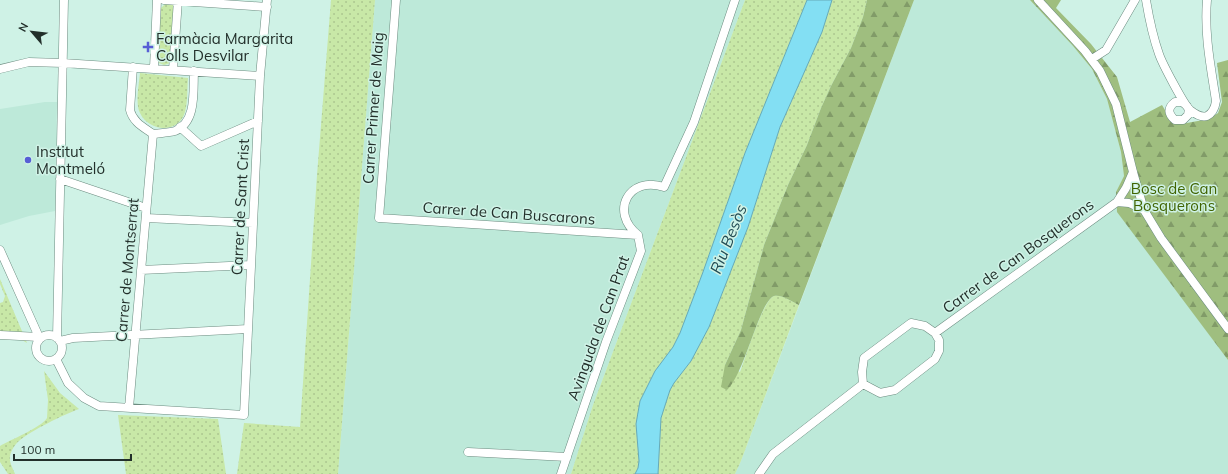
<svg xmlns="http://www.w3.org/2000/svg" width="1228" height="474" viewBox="0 0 1228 474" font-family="Mulish,sans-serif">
  <defs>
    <pattern id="grass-dots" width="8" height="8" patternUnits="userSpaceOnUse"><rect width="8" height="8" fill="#c8e8a7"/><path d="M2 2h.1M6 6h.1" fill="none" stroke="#acc790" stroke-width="1.8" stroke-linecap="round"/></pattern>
    <pattern id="forest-firs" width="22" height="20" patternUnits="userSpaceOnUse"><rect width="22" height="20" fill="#9fbe7f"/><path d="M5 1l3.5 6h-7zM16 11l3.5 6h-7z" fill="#819b68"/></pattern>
  </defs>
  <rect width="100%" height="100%" fill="#cff2e6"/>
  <path fill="#bde9d9" d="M 375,0 L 745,0 L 593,405 L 571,474 L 338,474 Z
    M 914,0 L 1030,0 L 1073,46 L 1092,69 L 1107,99 L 1121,152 L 1124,176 L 1116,192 L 1184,300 L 1228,360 L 1228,474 L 735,474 L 741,461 Z
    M 45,102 L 57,102 L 55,211 L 29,216 L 0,225 L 0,109 Z"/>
  <path fill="url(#grass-dots)" d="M 331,0 L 375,0 L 338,474 L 237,474 L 244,423 L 300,427 L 317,175 Z
    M 745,0 L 807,0 L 745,153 L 703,272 L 680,333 L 673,347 L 655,371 L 640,401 L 636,424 L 639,461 L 638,468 L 635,474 L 571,474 L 593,405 Z
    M 832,0 L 867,0 L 863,17 L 851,48 L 831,86 L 821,108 L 807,145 L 788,185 L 764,245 L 741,330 L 725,365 L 740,372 C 745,359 763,300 774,296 C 781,294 793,302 799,305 L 741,461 L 735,474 L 658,474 L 661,418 L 670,390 L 674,383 L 691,361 L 709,327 L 748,227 L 780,127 L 822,32 Z
    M 166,3 L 173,5 L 175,10 L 170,63 L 164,65 L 159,63 L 157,60 L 161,8 Z
    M 140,73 L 188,78 C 187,88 188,101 185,112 C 179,134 149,132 140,113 C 135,104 139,84 140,73 Z
    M 0,279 L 27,343 L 22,340 L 0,339 L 0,303 L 3,302 L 5,296 L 0,284 Z
    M 44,371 L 60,393 L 79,409 C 65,414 30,431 19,441 C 15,444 11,451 10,456 C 9,463 13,468 15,474 L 8,474 L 0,462 L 0,446 C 10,440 42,427 47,418 L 48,400 Z
    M 118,415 L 218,419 L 226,474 L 126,474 Z"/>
  <path fill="url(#forest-firs)" d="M 867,0 L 914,0 L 799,305 C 793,302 781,294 774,296 C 759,302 745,373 727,390 L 721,387 L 725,365 L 741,330 L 764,245 L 788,185 L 807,145 L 821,108 L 831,86 L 851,48 L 863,17 Z
    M 1030,0 L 1061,0 L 1056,8 L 1091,44 L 1117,77 L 1130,122 L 1162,105 L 1171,120 L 1181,124 L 1209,119 L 1218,113 L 1222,102 L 1217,63 L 1228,60 L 1228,360 L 1117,212 L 1116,192 L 1124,176 L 1121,152 L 1107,99 L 1092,69 L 1073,46 Z"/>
  <path fill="#83dff3" stroke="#66aab7" d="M 807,0 L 832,0 L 822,32 L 780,127 L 748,227 L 709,327 L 691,361 L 674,383 L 670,390 L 661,418 L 658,474 L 635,474 L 638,468 L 639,461 L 636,424 L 640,401 L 655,371 L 673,347 L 680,333 L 703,272 L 745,153 Z"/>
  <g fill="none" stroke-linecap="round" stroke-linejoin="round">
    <defs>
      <path id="minor" d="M 164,0 L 267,7
        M 396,0 L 379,218 L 638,235
        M 1038,0 L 1085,51 L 1100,71 L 1116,104 L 1133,172 L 1144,210 L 1161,238 L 1228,329
        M 1146,0 C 1149,18 1153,37 1159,54 C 1162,63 1184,105 1190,110 C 1195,114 1201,118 1207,116 C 1213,113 1215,108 1216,101 C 1211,68 1204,34 1207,0
        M 1092,59 L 1106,50 L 1135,0
        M 133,67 L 130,110 C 133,122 143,127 153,134 C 159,133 168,133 175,131 C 197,122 193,91 194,71
        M 154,68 L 157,0
        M 0,69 L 29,62 L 63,63 L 260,76
        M 173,70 L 178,0
        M 1187,106 L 1182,102 L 1175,102 C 1167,108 1168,114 1175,120 L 1183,120 L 1188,115 L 1189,109
        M 180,127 L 201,146 L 258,121
        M 60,179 L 146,208
        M 1117,202 L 1129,203 L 1144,210
        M 146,218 L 253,223
        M 0,250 L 39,337 L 41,338
        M 141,270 L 251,265
        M 911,323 L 925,326 L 935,333 L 939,340 L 939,351 L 935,359 L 895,390 L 880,393 L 863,384 L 862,372 L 864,358 Z
        M 935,333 L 1117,202 L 1126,188 L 1133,172
        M 0,335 L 39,337
        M36 348a13 13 0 1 1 26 0a13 13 0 1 1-26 0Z
        M 57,338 L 64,0
        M 60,341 L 73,338 L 248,329
        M 56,359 L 68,383 L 84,398 L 99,406 L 244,415 L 260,76 L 267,0
        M 129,408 L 153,134
        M 468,452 L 567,457
        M 561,474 L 606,342 L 641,251 L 638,235 C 609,212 629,175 664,187 L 694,122 L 735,0
        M 759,474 L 773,454 L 863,384"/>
    </defs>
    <use href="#minor" stroke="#6c8c80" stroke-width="9"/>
    <use href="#minor" stroke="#fff" stroke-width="8"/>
  </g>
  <g fill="#575ed5" stroke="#cff2e6" stroke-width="1.5">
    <path d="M146 41h4v4h4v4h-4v4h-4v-4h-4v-4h4z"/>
    <circle cx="28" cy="160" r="4"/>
  </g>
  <g text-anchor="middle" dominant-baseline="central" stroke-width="3" stroke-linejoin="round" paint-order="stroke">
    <g font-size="15" fill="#222f2a" stroke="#cff2e6" text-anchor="start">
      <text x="156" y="38">Farmàcia Margarita<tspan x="156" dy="17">Colls Desvilar</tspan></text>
      <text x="36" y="151">Institut<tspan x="36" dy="17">Montmeló</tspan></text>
    </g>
    <g font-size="15" fill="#222f2a" stroke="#cff2e6">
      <text transform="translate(373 108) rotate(-86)">Carrer Primer de Maig</text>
      <text transform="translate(240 207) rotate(-87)">Carrer de Sant Crist</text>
      <text transform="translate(509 213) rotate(4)">Carrer de Can Buscarons</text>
      <text transform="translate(1018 256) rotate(-36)">Carrer de Can Bosquerons</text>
      <text transform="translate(127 270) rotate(-85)">Carrer de Montserrat</text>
      <text transform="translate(598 328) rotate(-70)">Avinguda de Can Prat</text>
    </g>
    <g font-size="15" fill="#406300" stroke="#cff2e6">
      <text x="1174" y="188">Bosc de Can<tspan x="1174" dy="17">Bosquerons</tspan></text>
    </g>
    <g font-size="16" font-style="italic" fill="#224c55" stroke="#cff2e6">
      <text transform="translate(728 239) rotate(-68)">Riu Besòs</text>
    </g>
  </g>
  <g transform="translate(32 32) rotate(298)" stroke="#cff2e6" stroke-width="3" paint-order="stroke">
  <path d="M0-3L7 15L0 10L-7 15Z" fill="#222f2a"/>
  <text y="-6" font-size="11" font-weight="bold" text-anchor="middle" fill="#222f2a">N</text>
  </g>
  <path d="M14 454v6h117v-6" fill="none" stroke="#222f2a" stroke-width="2"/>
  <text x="20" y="454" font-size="12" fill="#222f2a" stroke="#cff2e6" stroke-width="3" paint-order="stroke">100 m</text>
</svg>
